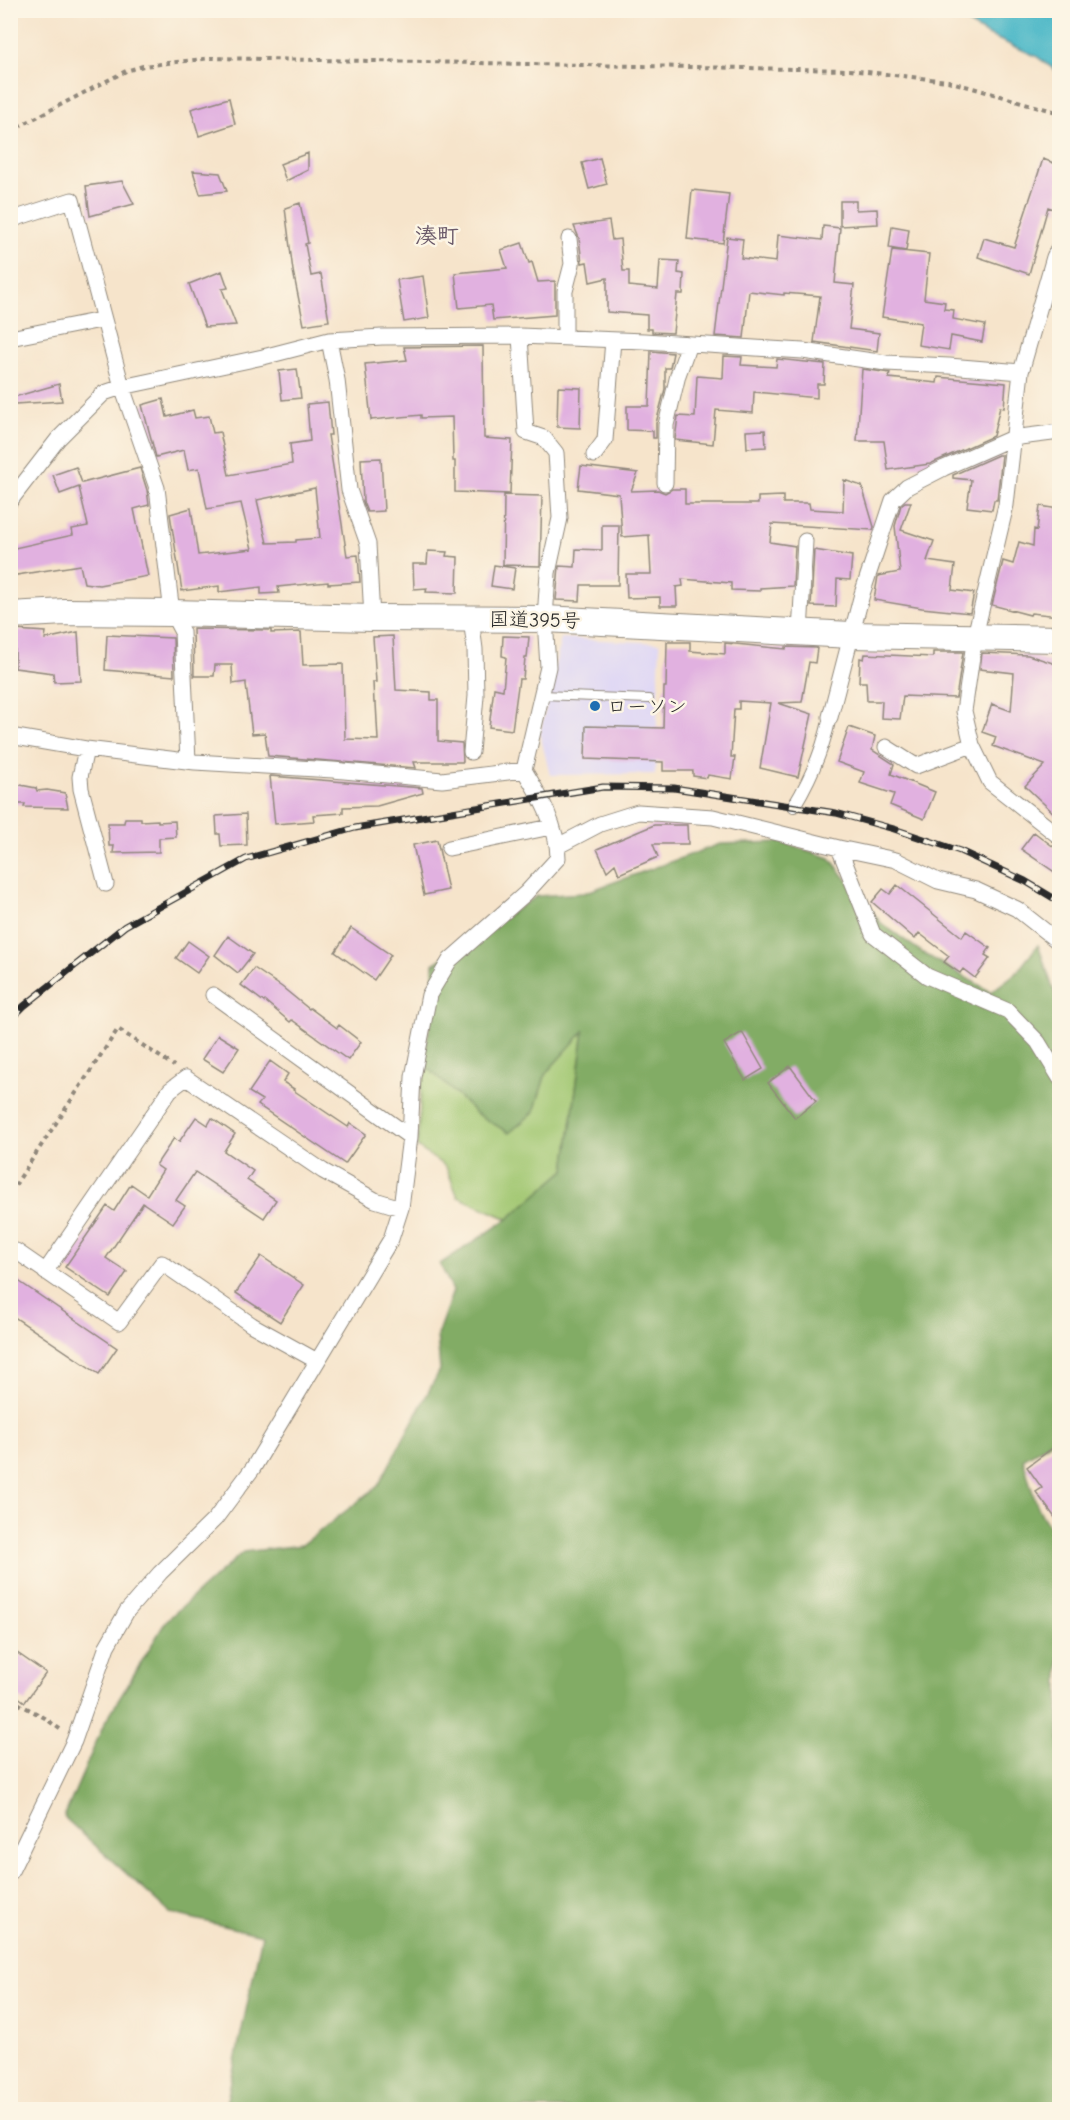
<svg xmlns="http://www.w3.org/2000/svg" width="1070" height="2120" viewBox="0 0 1070 2120" font-family="'Comic Neue','Klee One',sans-serif">
  <rect width="100%" height="100%" fill="#fcf5e5"/>
  <filter id="ink" filterUnits="userSpaceOnUse"><feTurbulence type="fractalNoise" baseFrequency=".0167" numOctaves="2"/><feDisplacementMap in="SourceGraphic" scale="12" xChannelSelector="R" yChannelSelector="G"/><feConvolveMatrix kernelMatrix="1 2 1 2 8 2 1 2 1" color-interpolation-filters="sRGB"/></filter>
  <filter id="wash" filterUnits="userSpaceOnUse"><feTurbulence type="fractalNoise" baseFrequency=".008" numOctaves="4" result="noise"/><feDisplacementMap in="SourceGraphic" scale="24" xChannelSelector="R" yChannelSelector="G"/><feGaussianBlur stdDeviation="1.35" result="paint"/><feColorMatrix in="noise" values="0 0 0 0 0 0 0 0 0 0 0 0 0 0 0 0 0 1.4 0 .05"/><feComposite in="paint" operator="in"/></filter>
  <g filter="url(#wash)">
    <rect width="100%" height="100%" fill="#f6e4cb"/>
    <path fill="#ddd5f6" d="M 561,638 L 660,643 L 655,774 L 550,775 L 540,734 Z"/>
    <path fill="#a3c873" stroke="#677a4f" stroke-width="1.5" d="M 584,1030 L 565,1170 L 508,1219 L 458,1197 L 446,1167 L 417,1147 L 423,1063 L 477,1114 L 534,1112 L 546,1073 Z"/>
    <path fill="#82ac65" stroke="#566c48" stroke-width="1.5" d="M 782,842 L 830,858 L 881,923 L 923,953 L 991,992 L 1017,972 L 1038,945 L 1060,1008 L 1060,1437 L 1023,1459 C 1031,1484 1036,1519 1059,1535 L 1059,2109 L 225,2109 L 262,1935 L 170,1913 L 64,1817 L 104,1724 L 166,1621 L 243,1552 L 302,1545 L 378,1486 L 440,1370 L 437,1335 L 453,1291 L 440,1264 L 508,1219 L 565,1170 L 584,1031 L 546,1073 L 534,1112 L 509,1133 L 477,1114 L 423,1063 L 434,1001 L 433,964 L 537,896 L 584,893 L 720,844 Z"/>
    <path fill="#4cb8c7" stroke="#3c7279" stroke-width="1.5" d="M 947,11 L 1059,11 L 1059,73 L 1036,56 L 986,34 Z"/>
    <g id="blocks">
      <path fill="#e1b1e0" fill-rule="evenodd" d="M 229,98 L 235,124 L 199,136 L 191,109 Z
        M 308,153 L 308,170 L 286,181 L 280,164 Z
        M 600,158 L 607,184 L 589,189 L 582,163 Z
        M 1043,159 L 1059,165 L 1059,211 L 1048,207 L 1029,274 L 978,257 L 984,238 L 1014,247 Z
        M 193,171 L 220,173 L 227,191 L 200,194 Z
        M 122,181 L 134,204 L 90,216 L 86,186 Z
        M 692,190 L 729,194 L 723,243 L 687,239 Z
        M 840,201 L 856,201 L 856,210 L 877,209 L 878,224 L 840,226 Z
        M 300,203 L 308,243 L 305,244 L 311,276 L 321,274 L 329,321 L 304,325 L 293,271 L 285,208 Z
        M 609,221 L 612,240 L 620,239 L 623,271 L 629,271 L 629,286 L 658,289 L 660,260 L 679,261 L 678,273 L 684,274 L 683,294 L 677,294 L 673,333 L 652,332 L 652,329 L 647,329 L 647,315 L 607,312 L 607,278 L 590,282 L 587,262 L 582,263 L 579,238 L 574,226 Z
        M 823,226 L 840,228 L 835,283 L 854,285 L 849,329 L 879,333 L 877,351 L 814,342 L 820,296 L 784,293 L 784,295 L 749,291 L 744,338 L 715,336 L 727,237 L 743,239 L 741,258 L 776,262 L 778,235 L 822,240 Z
        M 892,226 L 909,229 L 906,251 L 889,248 Z
        M 522,243 L 529,263 L 532,262 L 538,282 L 555,281 L 555,315 L 493,320 L 491,305 L 459,308 L 455,273 L 507,268 L 501,250 Z
        M 892,250 L 929,254 L 924,299 L 945,302 L 944,309 L 954,310 L 953,319 L 985,325 L 982,342 L 951,336 L 949,350 L 918,345 L 921,323 L 882,317 Z
        M 222,271 L 228,288 L 222,289 L 236,325 L 205,327 L 189,284 Z
        M 423,276 L 429,318 L 404,322 L 397,280 Z
        M 483,346 L 484,438 L 512,440 L 510,494 L 455,492 L 455,461 L 453,461 L 452,417 L 421,418 L 421,415 L 371,420 L 365,364 L 407,360 L 404,347 Z
        M 651,351 L 673,353 L 670,368 L 665,368 L 665,389 L 656,423 L 656,438 L 653,438 L 653,431 L 627,430 L 627,406 L 649,406 Z
        M 724,356 L 742,357 L 741,365 L 776,367 L 777,359 L 825,364 L 824,384 L 817,384 L 817,398 L 754,392 L 753,413 L 716,410 L 713,444 L 675,440 L 678,416 L 695,417 L 697,376 L 723,378 Z
        M 297,369 L 301,398 L 282,400 L 279,371 Z
        M 862,369 L 890,373 L 889,378 L 937,383 L 938,377 L 1006,383 L 1004,408 L 1000,407 L 993,436 L 930,464 L 888,470 L 884,441 L 857,441 Z
        M 59,384 L 62,401 L 15,404 L 14,397 Z
        M 558,387 L 581,388 L 580,428 L 557,427 Z
        M 163,399 L 167,417 L 193,410 L 195,418 L 209,416 L 213,433 L 220,432 L 229,475 L 292,464 L 290,444 L 310,441 L 307,404 L 328,402 L 331,435 L 328,435 L 347,556 L 358,555 L 360,582 L 328,584 L 328,582 L 287,586 L 278,587 L 279,593 L 261,594 L 261,587 L 219,592 L 219,586 L 182,591 L 170,514 L 191,508 L 198,555 L 252,549 L 241,503 L 207,509 L 199,468 L 188,470 L 184,450 L 156,457 L 142,405 ZM 315,488 L 320,538 L 296,540 L 296,542 L 267,543 L 257,500 Z
        M 765,430 L 766,447 L 747,448 L 746,431 Z
        M 998,455 L 1002,455 L 997,500 L 994,500 L 992,510 L 967,507 L 971,480 L 953,478 L 953,475 Z
        M 381,458 L 384,511 L 367,512 L 363,502 L 361,459 Z
        M 581,466 L 638,473 L 631,491 L 658,490 L 665,493 L 672,489 L 685,489 L 685,504 L 758,504 L 758,497 L 783,496 L 783,503 L 809,503 L 810,509 L 843,511 L 844,480 L 862,486 L 874,527 L 873,530 L 772,524 L 770,542 L 795,546 L 793,586 L 760,588 L 760,591 L 731,590 L 731,583 L 682,579 L 683,586 L 676,587 L 677,606 L 660,606 L 660,597 L 627,598 L 626,574 L 651,574 L 649,535 L 622,537 L 619,494 L 578,489 Z
        M 76,467 L 82,483 L 140,468 L 147,490 L 149,505 L 134,509 L 148,576 L 99,585 L 84,583 L 80,565 L 10,576 L 10,549 L 73,535 L 72,529 L 88,526 L 79,487 L 60,494 L 53,475 Z
        M 504,495 L 542,496 L 540,566 L 503,565 Z
        M 905,502 L 911,502 L 901,530 L 934,541 L 927,561 L 955,565 L 952,590 L 974,593 L 970,613 L 922,608 L 874,600 L 878,576 L 900,572 L 895,526 L 901,505 Z
        M 1040,506 L 1059,509 L 1059,616 L 1031,613 L 1030,615 L 992,605 L 1003,561 L 1013,564 L 1019,542 L 1033,546 L 1034,529 L 1037,530 Z
        M 602,525 L 619,525 L 618,585 L 581,585 L 580,601 L 556,600 L 559,566 L 575,567 L 576,549 L 602,550 Z
        M 814,550 L 852,556 L 850,580 L 837,579 L 836,607 L 811,606 Z
        M 428,551 L 447,552 L 446,556 L 458,557 L 457,593 L 426,592 L 427,588 L 414,589 L 413,564 L 427,564 Z
        M 494,565 L 515,568 L 512,589 L 491,586 Z
        M 193,629 L 271,630 L 271,633 L 301,632 L 303,665 L 343,664 L 345,739 L 378,740 L 376,703 L 374,703 L 373,682 L 376,682 L 373,637 L 393,636 L 396,690 L 431,692 L 431,700 L 438,700 L 438,741 L 462,743 L 463,762 L 414,762 L 416,768 L 268,756 L 265,733 L 252,734 L 246,685 L 246,682 L 233,684 L 232,665 L 215,665 L 214,676 L 194,676 Z
        M 15,630 L 46,632 L 45,639 L 78,632 L 81,681 L 54,682 L 53,673 L 15,668 Z
        M 107,635 L 173,638 L 174,676 L 105,670 Z
        M 503,636 L 529,637 L 527,658 L 525,658 L 523,679 L 519,679 L 512,730 L 489,727 L 494,688 L 503,690 L 506,657 L 502,656 Z
        M 667,642 L 690,642 L 690,651 L 725,654 L 725,643 L 786,649 L 786,647 L 817,648 L 815,663 L 809,662 L 802,702 L 778,703 L 812,714 L 798,777 L 760,768 L 771,703 L 739,701 L 739,709 L 734,709 L 731,757 L 735,757 L 732,779 L 708,775 L 707,778 L 693,776 L 693,771 L 663,771 L 663,762 L 585,759 L 586,726 L 663,728 L 664,687 L 666,687 Z
        M 933,652 L 963,652 L 956,698 L 903,696 L 900,719 L 881,718 L 882,701 L 867,701 L 866,682 L 859,682 L 860,658 L 864,659 L 865,654 L 933,657 Z
        M 982,653 L 1028,655 L 1059,665 L 1059,818 L 1025,786 L 1045,765 L 993,746 L 996,737 L 982,732 L 992,704 L 1011,711 L 1014,673 L 980,669 Z
        M 849,727 L 875,736 L 872,750 L 894,764 L 891,774 L 935,792 L 924,819 L 890,805 L 894,794 L 860,783 L 864,772 L 837,762 Z
        M 270,776 L 422,788 L 423,793 L 377,806 L 343,807 L 343,813 L 313,815 L 314,821 L 275,824 Z
        M 10,783 L 36,788 L 37,791 L 47,790 L 65,793 L 68,808 L 24,807 L 25,804 L 10,804 Z
        M 246,814 L 247,845 L 221,846 L 220,834 L 217,834 L 216,816 Z
        M 125,818 L 141,818 L 141,821 L 158,820 L 158,822 L 175,821 L 176,837 L 159,838 L 159,852 L 113,853 L 114,846 L 109,846 L 108,823 L 124,823 Z
        M 654,825 L 687,825 L 688,844 L 653,844 L 658,857 L 619,874 L 615,864 L 607,871 L 597,849 Z
        M 1034,832 L 1059,851 L 1059,875 L 1021,849 Z
        M 437,840 L 448,890 L 424,895 L 413,845 Z
        M 897,885 L 962,937 L 966,931 L 990,948 L 985,955 L 990,958 L 975,978 L 963,969 L 960,973 L 944,962 L 949,956 L 919,933 L 915,939 L 872,902 L 883,889 L 890,894 Z
        M 351,928 L 391,955 L 374,980 L 335,952 Z
        M 228,936 L 253,954 L 238,973 L 215,955 Z
        M 188,941 L 209,956 L 197,973 L 176,958 Z
        M 254,968 L 282,987 L 309,1009 L 310,1008 L 337,1028 L 339,1025 L 361,1042 L 348,1060 L 292,1020 L 290,1022 L 265,1001 L 264,1002 L 241,985 Z
        M 742,1032 L 763,1069 L 745,1080 L 724,1043 Z
        M 218,1035 L 239,1048 L 223,1072 L 202,1059 Z
        M 270,1061 L 288,1074 L 283,1082 L 294,1089 L 293,1090 L 348,1127 L 350,1123 L 366,1134 L 345,1164 L 258,1105 L 262,1100 L 249,1092 Z
        M 790,1066 L 816,1101 L 795,1118 L 768,1083 Z
        M 196,1117 L 208,1125 L 212,1118 L 235,1134 L 224,1151 L 253,1171 L 247,1180 L 276,1200 L 264,1218 L 195,1172 L 176,1200 L 185,1206 L 173,1223 L 143,1203 L 106,1258 L 127,1272 L 110,1297 L 65,1267 L 107,1206 L 114,1211 L 131,1184 L 147,1195 L 163,1170 L 156,1165 L 174,1138 L 179,1142 Z
        M 261,1256 L 304,1285 L 280,1322 L 236,1293 Z
        M 17,1280 L 117,1348 L 99,1374 L 10,1314 L 10,1290 Z
        M 1059,1443 L 1059,1523 L 1036,1492 L 1042,1488 L 1027,1467 Z
        M 10,1648 L 46,1673 L 25,1702 L 10,1691 Z"/>
    </g>
  </g>
  <g filter="url(#ink)">
    <use href="#blocks" fill-opacity="0" stroke="#90887b" stroke-width="1.5"/>
    <g fill="none" stroke-linecap="round" stroke-linejoin="round">
      <defs>
        <path id="service" d="M 541,695 L 649,699"/>
        <path id="pedestrian" d="M 794,806 C 811,778 823,750 830,717"/>
        <path id="minor" d="M 10,220 L 72,200 L 122,387 L 157,488 L 172,613 L 182,632 L 188,761
          M 1060,245 L 1054,257 L 1021,372 L 1006,505 L 975,636 L 964,711 L 972,745 L 990,782 L 1060,837
          M 10,338 L 101,320
          M 565,338 L 565,291 L 572,264 L 569,239
          M 329,340 L 337,380 L 349,490 L 368,544 L 372,618
          M 594,455 L 605,440 L 613,340
          M 665,483 L 666,425 L 678,375 L 689,344
          M 10,501 L 58,439 L 104,393 L 122,387 L 263,357 L 329,340 L 382,337 L 520,336 L 644,341 L 803,351 L 886,363 L 949,366 L 1021,372
          M 800,633 L 805,541
          M 830,717 L 862,594 L 893,500 L 907,487 L 944,468 L 1012,438 L 1060,432
          M 10,736 L 86,749 L 195,762 L 333,770 L 442,780 L 524,770
          M 886,747 L 916,766 L 972,745
          M 86,749 L 80,777 L 81,789 L 106,884
          M 471,752 L 476,696 L 475,649 L 471,619
          M 558,846 L 600,824 L 638,812 L 713,817 L 839,848 L 873,934 L 927,976 L 1008,1011 L 1038,1042 L 1060,1078
          M 449,848 L 551,827
          M 839,848 L 896,860 L 938,881 L 976,890 L 1017,909 L 1060,943
          M 213,995 L 410,1137
          M 16,1251 L 119,1322 L 162,1263 L 252,1325 L 317,1361
          M 45,1272 L 170,1090 L 186,1078 L 323,1171 L 375,1200 L 401,1208
          M 10,1873 L 74,1741 L 107,1646 L 127,1611 L 160,1573 L 215,1519 L 253,1468 L 391,1239 L 401,1208 L 410,1137 L 413,1077 L 429,995 L 450,960 L 526,893 L 558,858 C 558,827 540,796 524,770 L 548,667 L 545,619 L 548,573 L 560,518 L 556,453 L 544,438 L 526,432 L 520,336"/>
        <path id="trunk" d="M 10,615 L 65,612 L 172,613 L 372,618 L 545,619 L 851,635 L 1060,639"/>
      </defs>
      <use href="#service" stroke="#90887b" stroke-width="10"/>
      <use href="#pedestrian" stroke="#90887b" stroke-width="14"/>
      <use href="#minor" stroke="#90887b" stroke-width="17"/>
      <use href="#trunk" stroke="#90887b" stroke-width="28"/>
      <path stroke="#90887b" stroke-width="4" stroke-dasharray="4.5 4.5" stroke-linecap="butt" d="M 10,131 L 126,71 L 143,66 L 211,58 L 850,70 L 948,81 L 1060,113
        M 10,1193 L 118,1029 L 174,1066
        M 10,1699 L 45,1718 L 61,1730"/>
      <use href="#service" stroke="#fff" stroke-width="8"/>
      <use href="#pedestrian" stroke="#fff" stroke-width="12"/>
      <use href="#minor" stroke="#fff" stroke-width="15"/>
      <use href="#trunk" stroke="#fff" stroke-width="26"/>
      <defs>
        <path id="rail" d="M 10,1020 L 24,1006 L 125,926 L 246,859 L 355,828 L 603,787 L 674,788 L 836,813 L 894,829 L 960,851 L 1025,881 L 1060,902"/>
      </defs>
      <use href="#rail" stroke="#2b2b2b" stroke-width="7"/>
      <use href="#rail" stroke="#fcf5e5" stroke-width="4.5" stroke-dasharray="14" stroke-linecap="butt"/>
    </g>
  </g>
  <circle fill="#1f6fb2" stroke="#fcf5e5" stroke-width="2" cx="595" cy="706" r="6"/>
  <g text-anchor="middle" dominant-baseline="central" stroke-width="5" stroke-linejoin="round" paint-order="stroke">
    <g font-size="20" fill="#2b2b2b" stroke="#fcf5e5">
      <text transform="translate(535 620) rotate(1)">国道395号</text>
    </g>
    <g font-size="20" fill="#2b2b2b" stroke="#fcf5e5" text-anchor="start">
      <text x="607" y="706">ローソン</text>
    </g>
    <g font-size="22" font-weight="bold" fill="#6b5a6a" stroke="#fcf5e5">
      <text x="437" y="236">湊町</text>
    </g>
  </g>
  <rect width="1070" height="2120" fill="none" stroke="#fcf5e5" stroke-width="36"/>
</svg>
